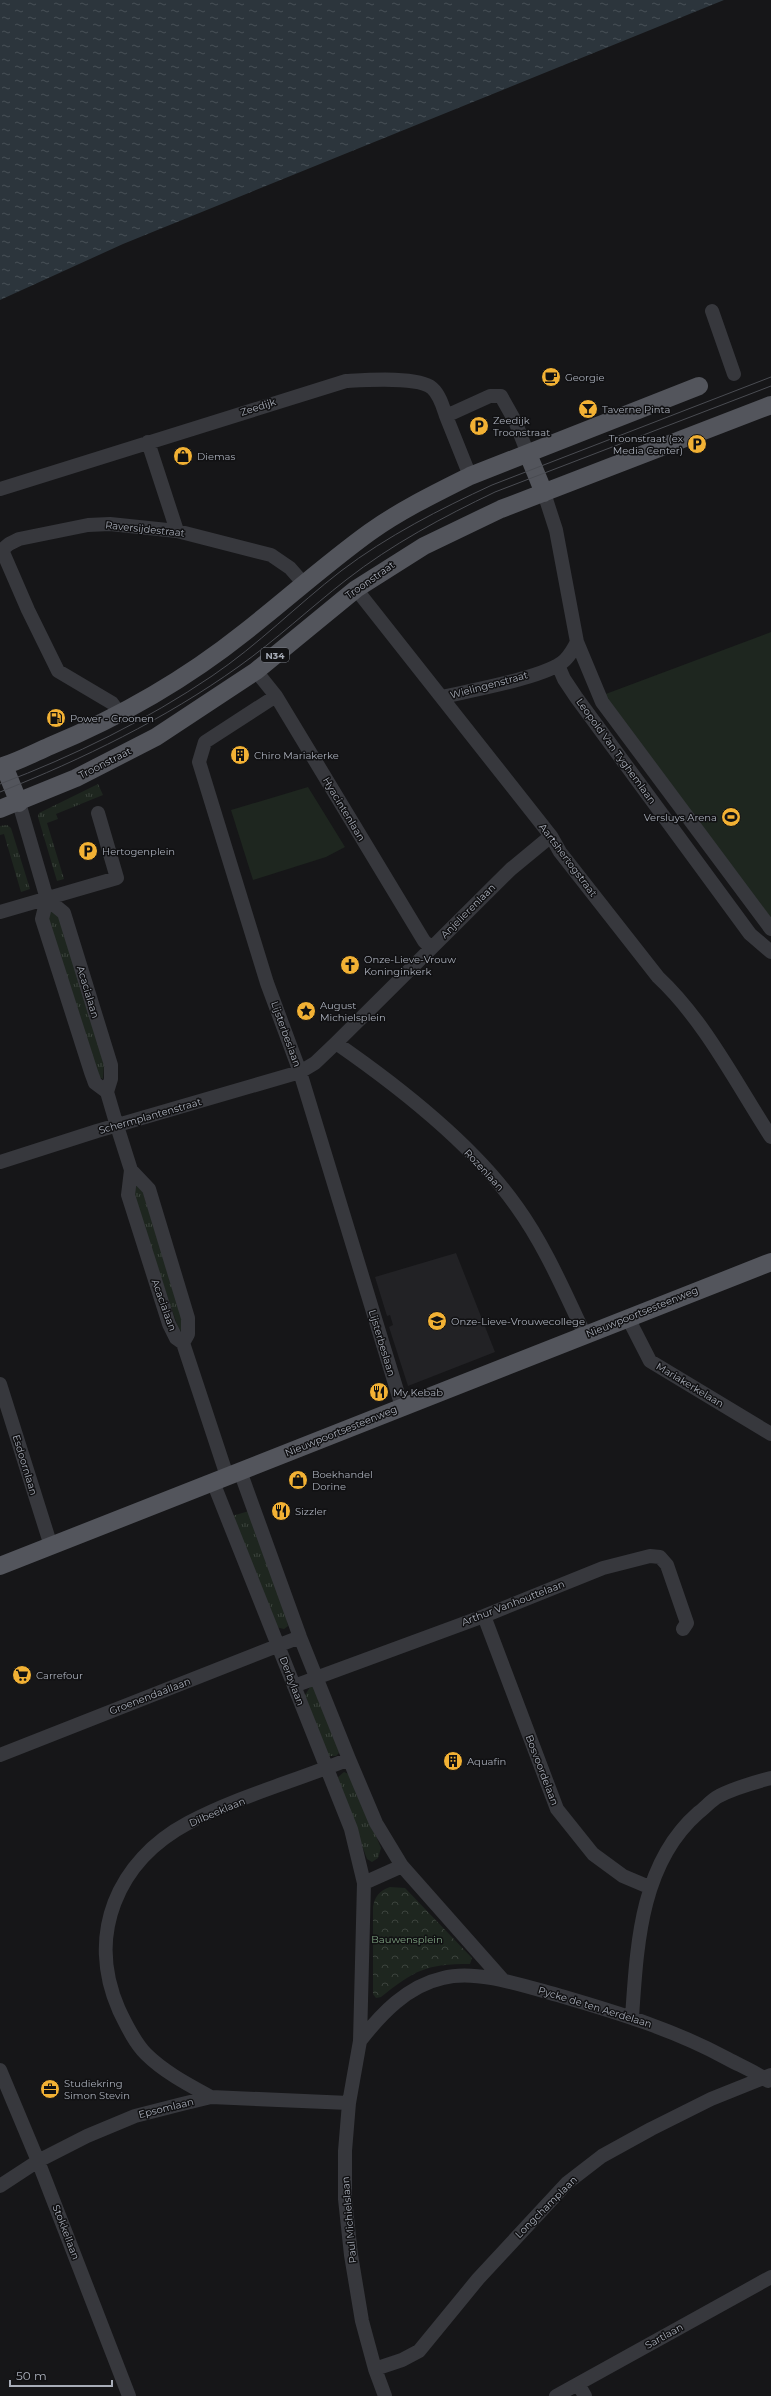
<svg xmlns="http://www.w3.org/2000/svg" width="771" height="2396" viewBox="0 0 771 2396" font-family="Montserrat,sans-serif">
  <defs>
    <pattern id="grass-tufts" width="24" height="20" patternUnits="userSpaceOnUse"><rect width="24" height="20" fill="#1e261f"/><path d="M3 7l-1-3M5 7V3M7 7l1-3M15 17l-1-3M17 17v-4M19 17l1-3" fill="none" stroke="#3c433d"/></pattern>
    <pattern id="park-crowns" width="20" height="18" patternUnits="userSpaceOnUse"><rect width="20" height="18" fill="#1e261f"/><path d="M2 6a3 3 0 1 1 6 0M12 15a3 3 0 1 1 6 0" fill="none" stroke="#3c433d"/></pattern>
    <pattern id="water-ripples" width="26" height="14" patternUnits="userSpaceOnUse"><rect width="26" height="14" fill="#2c353c"/><path d="M2 4q2-2 4 0t4 0M15 11q2-2 4 0t4 0" fill="none" stroke="#485056"/></pattern>
  </defs>
  <rect width="100%" height="100%" fill="#161618"/>
  <path fill="#222225" d="M 456,1253 L 495,1352 L 408,1386 L 389,1327 L 393,1325 L 390,1315 L 387,1316 L 375,1277 Z"/>
  <path fill="url(#grass-tufts)" d="M 98,784 L 103,795 L 56,814 L 58,819 L 47,823 L 64,879 L 57,881 L 38,817 L 39,813 Z
    M 7,825 L 11,828 L 30,889 L 21,892 L 4,834 L 0,835 L 0,826 Z
    M 49,906 L 58,913 L 104,1063 L 103,1079 L 99,1077 L 49,923 Z
    M 133,1180 L 141,1186 L 183,1321 L 180,1333 L 132,1193 Z
    M 249,1511 L 282,1598 L 288,1626 L 284,1629 L 276,1627 L 232,1516 Z
    M 310,1687 L 314,1687 L 340,1752 L 336,1756 L 328,1756 L 304,1697 Z
    M 344,1772 L 351,1775 L 381,1848 L 378,1858 L 372,1862 L 367,1859 L 337,1778 Z"/>
  <path fill="url(#park-crowns)" d="M 390,1887 L 405,1888 L 472,1958 L 470,1964 C 426,1964 415,1970 381,1997 L 376,1998 L 373,1994 L 373,1907 C 375,1896 379,1891 390,1887 Z"/>
  <path fill="#1e261f" d="M 771,632 L 771,923 L 603,695 Z
    M 308,787 L 345,847 L 326,857 L 253,880 L 231,810 Z"/>
  <path fill="url(#water-ripples)" d="M 0,0 L 724,0 L 123,244 L 0,300 Z"/>
  <g fill="none" stroke-linecap="round" stroke-linejoin="round">
    <path stroke="#37383d" stroke-width="14" d="M 712,311 L 734,374
      M 446,416 L 470,476
      M 148,442 L 177,531
      M 0,489 L 346,381 C 365,380 418,376 432,388 C 440,395 443,407 446,416 L 490,396 L 501,396 L 515,421 L 528,454
      M 2,550 L 9,544 L 19,539 L 88,525 L 110,524 L 177,531 L 271,555 L 290,568 L 304,584
      M 2,550 L 28,610 L 58,671 L 112,703 L 120,714
      M 356,589 L 551,836 L 560,852 L 658,977 C 705,1021 736,1083 771,1137
      M 577,642 L 602,702 L 771,929
      M 558,665 L 564,679 L 576,697 L 750,934 L 771,952
      M 256,671 L 276,696 L 424,941 L 431,948
      M 276,696 L 205,742 L 199,762 L 267,983 L 300,1072 L 402,1407
      M 442,697 C 468,691 548,677 565,660 C 570,655 574,648 577,642 L 556,530 L 544,493
      M 19,803 L 47,899 L 42,919 L 91,1072 L 95,1083 L 107,1092
      M 47,899 L 64,913 L 111,1065 L 111,1079 L 107,1092 L 117,1126 L 131,1170 L 149,1189 L 188,1318 L 188,1334 L 183,1343
      M 0,912 L 117,878 L 98,813
      M 336,1043 C 398,1086 473,1144 517,1207 C 545,1246 564,1291 585,1335
      M 0,1162 L 97,1131 L 300,1072 L 315,1063 L 336,1043 L 511,869 L 551,836
      M 131,1170 L 128,1195 L 169,1324 L 176,1338 L 183,1343 L 227,1476
      M 628,1318 L 650,1361 L 771,1434
      M 0,1384 L 51,1546
      M 240,1471 L 300,1637 L 349,1759 L 376,1823 L 402,1866
      M 213,1482 L 351,1829 L 364,1883
      M 484,1616 L 557,1809 L 593,1854 L 623,1876 L 649,1887
      M 294,1686 L 484,1616 L 603,1568 L 650,1556 L 660,1557 L 667,1565 L 687,1623 L 683,1629
      M 0,1755 L 300,1637
      M 632,2017 C 637,1946 640,1864 698,1813 C 705,1808 711,1800 719,1796 C 736,1787 753,1783 771,1778
      M 360,2041 C 381,2014 407,1986 443,1978 C 478,1969 527,1987 561,1996 C 619,2013 675,2030 728,2059 C 741,2066 756,2072 768,2081
      M 0,2070 L 38,2161 L 129,2396
      M 211,2097 C 189,2085 164,2072 146,2054 C 134,2042 126,2024 119,2010 C 86,1935 117,1861 188,1823 C 239,1796 296,1781 349,1759
      M 0,2186 L 38,2161 L 87,2136 L 135,2116 L 182,2104 L 211,2097 L 349,2103
      M 375,2369 L 402,2360 L 419,2351 L 478,2279 L 567,2183 L 602,2156 L 651,2129 L 711,2099 L 771,2075
      M 578,2384 L 585,2396
      M 385,2396 L 375,2369 L 362,2321 L 351,2255 L 345,2199 L 345,2151 L 349,2103 L 360,2041 L 364,1883 L 402,1866 L 502,1979
      M 556,2396 L 771,2277"/>
    <path stroke="#53555c" stroke-width="18" d="M 528,454 L 544,493
      M 4,766 L 19,803
      M 0,767 C 17,762 34,753 50,746 C 120,717 186,679 245,632 C 287,599 327,563 370,532 C 401,510 436,493 470,476 L 699,386
      M 0,809 L 76,778 L 156,737 L 256,671 L 356,589 L 424,546 L 501,509 L 771,405
      M 0,1566 L 771,1262"/>
    <path stroke="#4a4c52" stroke-width="1" d="M 0,784 C 74,756 147,720 212,676 C 258,645 297,605 341,571 C 387,536 440,509 492,485 L 771,377
      M 0,792 C 83,759 165,719 238,667 C 276,640 310,608 346,580 C 392,544 443,517 495,492 L 771,386"/>
  </g>
  <defs>
    <symbol id="cafe-disc" viewBox="-11 -11 22 22"><circle r="9.5" fill="#f2b134" stroke="#111113"/><path d="M-5.5-4.5H6V0H3Q3 3.5 0 3.5H-2.5Q-5.5 3.5-5.5 0ZM3-3.2v2h1.7v-2ZM-6 4.5H4V6H-6Z" fill="#111"/></symbol>
    <symbol id="bar-disc" viewBox="-11 -11 22 22"><circle r="9.5" fill="#f2b134" stroke="#111113"/><path d="M-6-5H6L.8 .8V4.5H3.5V6h-7V4.5H-.8V.8Z" fill="#111"/></symbol>
    <symbol id="parking-disc" viewBox="-11 -11 22 22"><circle r="9.5" fill="#f2b134" stroke="#111113"/><path d="M-3.5-5.5H1a3.5 3.5 0 0 1 0 7H-1V5.5H-3.5ZM-1-3.4V-.6H.8a1.4 1.4 0 0 0 0-2.8Z" fill="#111"/></symbol>
    <symbol id="shop-disc" viewBox="-11 -11 22 22"><circle r="9.5" fill="#f2b134" stroke="#111113"/><path d="M-5-2.5h2.3a2.7 3.5 0 0 1 5.4 0H5L5.5 6h-11ZM-1.5-2.5h3a1.5 2.3 0 0 0-3 0Z" fill="#111"/></symbol>
    <symbol id="fuel-disc" viewBox="-11 -11 22 22"><circle r="9.5" fill="#f2b134" stroke="#111113"/><path d="M-5.5-6h7V0h2V4h1.3V-2.5L3-4.5l.8-.8L6-3V5H2.5V1h-1V6h-7ZM-4.2-4.7v3.2H.2V-4.7Z" fill="#111"/></symbol>
    <symbol id="building-disc" viewBox="-11 -11 22 22"><circle r="9.5" fill="#f2b134" stroke="#111113"/><path d="M-4-6H4V6H1V3H-1V6H-4ZM-2.5-4.3h1.7v1.8h-1.7ZM.8-4.3h1.7v1.8H.8ZM-2.5-1h1.7V.8h-1.7ZM.8-1h1.7V.8H.8Z" fill="#111"/></symbol>
    <symbol id="stadium-disc" viewBox="-11 -11 22 22"><circle r="9.5" fill="#f2b134" stroke="#111113"/><path d="M0-5a6.5 5 0 1 0 0 10a6.5 5 0 1 0 0-10ZM-3.5-1.8h7v3.6h-7Z" fill="#111"/></symbol>
    <symbol id="church-disc" viewBox="-11 -11 22 22"><circle r="9.5" fill="#f2b134" stroke="#111113"/><path d="M-1.2-6h2.4v3.5h3.3v2.4h-3.3V6h-2.4V-.1h-3.3v-2.4h3.3Z" fill="#111"/></symbol>
    <symbol id="sight-disc" viewBox="-11 -11 22 22"><circle r="9.5" fill="#f2b134" stroke="#111113"/><path d="M0-6L1.8-2.2L6-1.7L2.9 1.2L3.7 5.4L0 3.3L-3.7 5.4L-2.9 1.2L-6-1.7L-1.8-2.2Z" fill="#111"/></symbol>
    <symbol id="school-disc" viewBox="-11 -11 22 22"><circle r="9.5" fill="#f2b134" stroke="#111113"/><path d="M0-5L7-2L0 1L-7-2ZM-4 1L0 2.5L4 1V4Q0 6-4 4Z" fill="#111"/></symbol>
    <symbol id="restaurant-disc" viewBox="-11 -11 22 22"><circle r="9.5" fill="#f2b134" stroke="#111113"/><path d="M-5-6h1v4h1v-4h1v4h1v-4h1v5L-1.5 .5V6h-2V.5L-5-1ZM5-6V6H3V1.5H1.5Q1.5-4 5-6Z" fill="#111"/></symbol>
    <symbol id="supermarket-disc" viewBox="-11 -11 22 22"><circle r="9.5" fill="#f2b134" stroke="#111113"/><path d="M-6-5.5h2.5l.6 2H6L4.5 2H-2.5L-4.4-4H-6ZM-1.5 3.2a1.3 1.3 0 1 0 .1 0ZM3 3.2a1.3 1.3 0 1 0 .1 0Z" fill="#111"/></symbol>
    <symbol id="office-disc" viewBox="-11 -11 22 22"><circle r="9.5" fill="#f2b134" stroke="#111113"/><path d="M-6-3h4V-5.5h4V-3h4V5H-6ZM-1-4.5V-3h2v-1.5ZM-6 0V1H6V0Z" fill="#111"/></symbol>
  </defs>
  <g fill-rule="evenodd">
    <use href="#cafe-disc" x="540" y="366" width="22" height="22"/>
    <use href="#bar-disc" x="577" y="398" width="22" height="22"/>
    <use href="#parking-disc" x="468" y="415" width="22" height="22"/>
    <use href="#parking-disc" x="686" y="433" width="22" height="22"/>
    <use href="#shop-disc" x="172" y="445" width="22" height="22"/>
    <use href="#fuel-disc" x="45" y="707" width="22" height="22"/>
    <use href="#building-disc" x="229" y="744" width="22" height="22"/>
    <use href="#stadium-disc" x="720" y="806" width="22" height="22"/>
    <use href="#parking-disc" x="77" y="840" width="22" height="22"/>
    <use href="#church-disc" x="339" y="954" width="22" height="22"/>
    <use href="#sight-disc" x="295" y="1000" width="22" height="22"/>
    <use href="#school-disc" x="426" y="1310" width="22" height="22"/>
    <use href="#restaurant-disc" x="368" y="1381" width="22" height="22"/>
    <use href="#shop-disc" x="287" y="1469" width="22" height="22"/>
    <use href="#restaurant-disc" x="270" y="1500" width="22" height="22"/>
    <use href="#supermarket-disc" x="11" y="1664" width="22" height="22"/>
    <use href="#building-disc" x="442" y="1750" width="22" height="22"/>
    <use href="#office-disc" x="39" y="2078" width="22" height="22"/>
  </g>
  <g text-anchor="middle" dominant-baseline="central" stroke-width="3" stroke-linejoin="round" paint-order="stroke">
    <rect fill="#111113" stroke="#7b7e86" stroke-width="1" x="261" y="648" width="28" height="14" rx="3"/>
    <g font-size="9" font-weight="bold" fill="#a8adb8">
      <text x="275" y="655">N34</text>
    </g>
    <g font-size="10" fill="#a8adb8" stroke="#111113" text-anchor="start">
      <text x="565" y="377">Georgie</text>
      <text x="602" y="409">Taverne Pinta</text>
      <text x="493" y="420">Zeedijk<tspan x="493" dy="12">Troonstraat</tspan></text>
      <text x="683" y="438" text-anchor="end">Troonstraat (ex<tspan x="683" dy="12">Media Center)</tspan></text>
      <text x="197" y="456">Diemas</text>
      <text x="70" y="718">Power - Croonen</text>
      <text x="254" y="755">Chiro Mariakerke</text>
      <text x="717" y="817" text-anchor="end">Versluys Arena</text>
      <text x="102" y="851">Hertogenplein</text>
      <text x="364" y="959">Onze-Lieve-Vrouw<tspan x="364" dy="12">Koninginkerk</tspan></text>
      <text x="320" y="1005">August<tspan x="320" dy="12">Michielsplein</tspan></text>
      <text x="451" y="1321">Onze-Lieve-Vrouwecollege</text>
      <text x="393" y="1392">My Kebab</text>
      <text x="312" y="1474">Boekhandel<tspan x="312" dy="12">Dorine</tspan></text>
      <text x="295" y="1511">Sizzler</text>
      <text x="36" y="1675">Carrefour</text>
      <text x="467" y="1761">Aquafin</text>
      <text x="64" y="2083">Studiekring<tspan x="64" dy="12">Simon Stevin</tspan></text>
    </g>
    <g font-size="10" fill="#a8adb8" stroke="#111113">
      <text transform="translate(258 407) rotate(-18)">Zeedijk</text>
      <text transform="translate(145 529) rotate(6)">Raversijdestraat</text>
      <text transform="translate(370 580) rotate(-35)">Troonstraat</text>
      <text transform="translate(489 685) rotate(-15)">Wielingenstraat</text>
      <text transform="translate(616 751) rotate(54)">Leopold Van Tyghemlaan</text>
      <text transform="translate(105 763) rotate(-27)">Troonstraat</text>
      <text transform="translate(344 809) rotate(59)">Hyacintenlaan</text>
      <text transform="translate(568 860) rotate(53)">Aartshertogstraat</text>
      <text transform="translate(468 911) rotate(-45)">Anjelierenlaan</text>
      <text transform="translate(88 992) rotate(73)">Acacialaan</text>
      <text transform="translate(286 1034) rotate(70)">Lijsterbeslaan</text>
      <text transform="translate(150 1116) rotate(-16)">Schermplantenstraat</text>
      <text transform="translate(484 1170) rotate(47)">Rozenlaan</text>
      <text transform="translate(164 1305) rotate(70)">Acacialaan</text>
      <text transform="translate(642 1312) rotate(-22)">Nieuwpoortsesteenweg</text>
      <text transform="translate(382 1343) rotate(73)">Lijsterbeslaan</text>
      <text transform="translate(690 1385) rotate(31)">Mariakerkelaan</text>
      <text transform="translate(341 1431) rotate(-22)">Nieuwpoortsesteenweg</text>
      <text transform="translate(25 1465) rotate(73)">Esdoornlaan</text>
      <text transform="translate(513 1603) rotate(-21)">Arthur Vanhouttelaan</text>
      <text transform="translate(292 1681) rotate(69)">Derbylaan</text>
      <text transform="translate(150 1696) rotate(-21)">Groenendaallaan</text>
      <text transform="translate(542 1770) rotate(69)">Bosvoordelaan</text>
      <text transform="translate(217 1812) rotate(-23)">Dilbeeklaan</text>
      <text transform="translate(595 2007) rotate(17)">Pycke de ten Aerdelaan</text>
      <text transform="translate(166 2108) rotate(-14)">Epsomlaan</text>
      <text transform="translate(546 2207) rotate(-45)">Longchamplaan</text>
      <text transform="translate(349 2220) rotate(-95)">Paul Michielslaan</text>
      <text transform="translate(66 2232) rotate(69)">Stokkellaan</text>
      <text transform="translate(664 2336) rotate(-29)">Sartlaan</text>
    </g>
    <g font-size="10" fill="#7fa381" stroke="#111113">
      <text x="407" y="1939">Bauwensplein</text>
    </g>
  </g>
  <path d="M10 2380v6h102v-6" fill="none" stroke="#a8adb8" stroke-width="2"/>
  <text x="16" y="2380" font-size="12" fill="#a8adb8" stroke="#111113" stroke-width="3" paint-order="stroke">50 m</text>
</svg>
